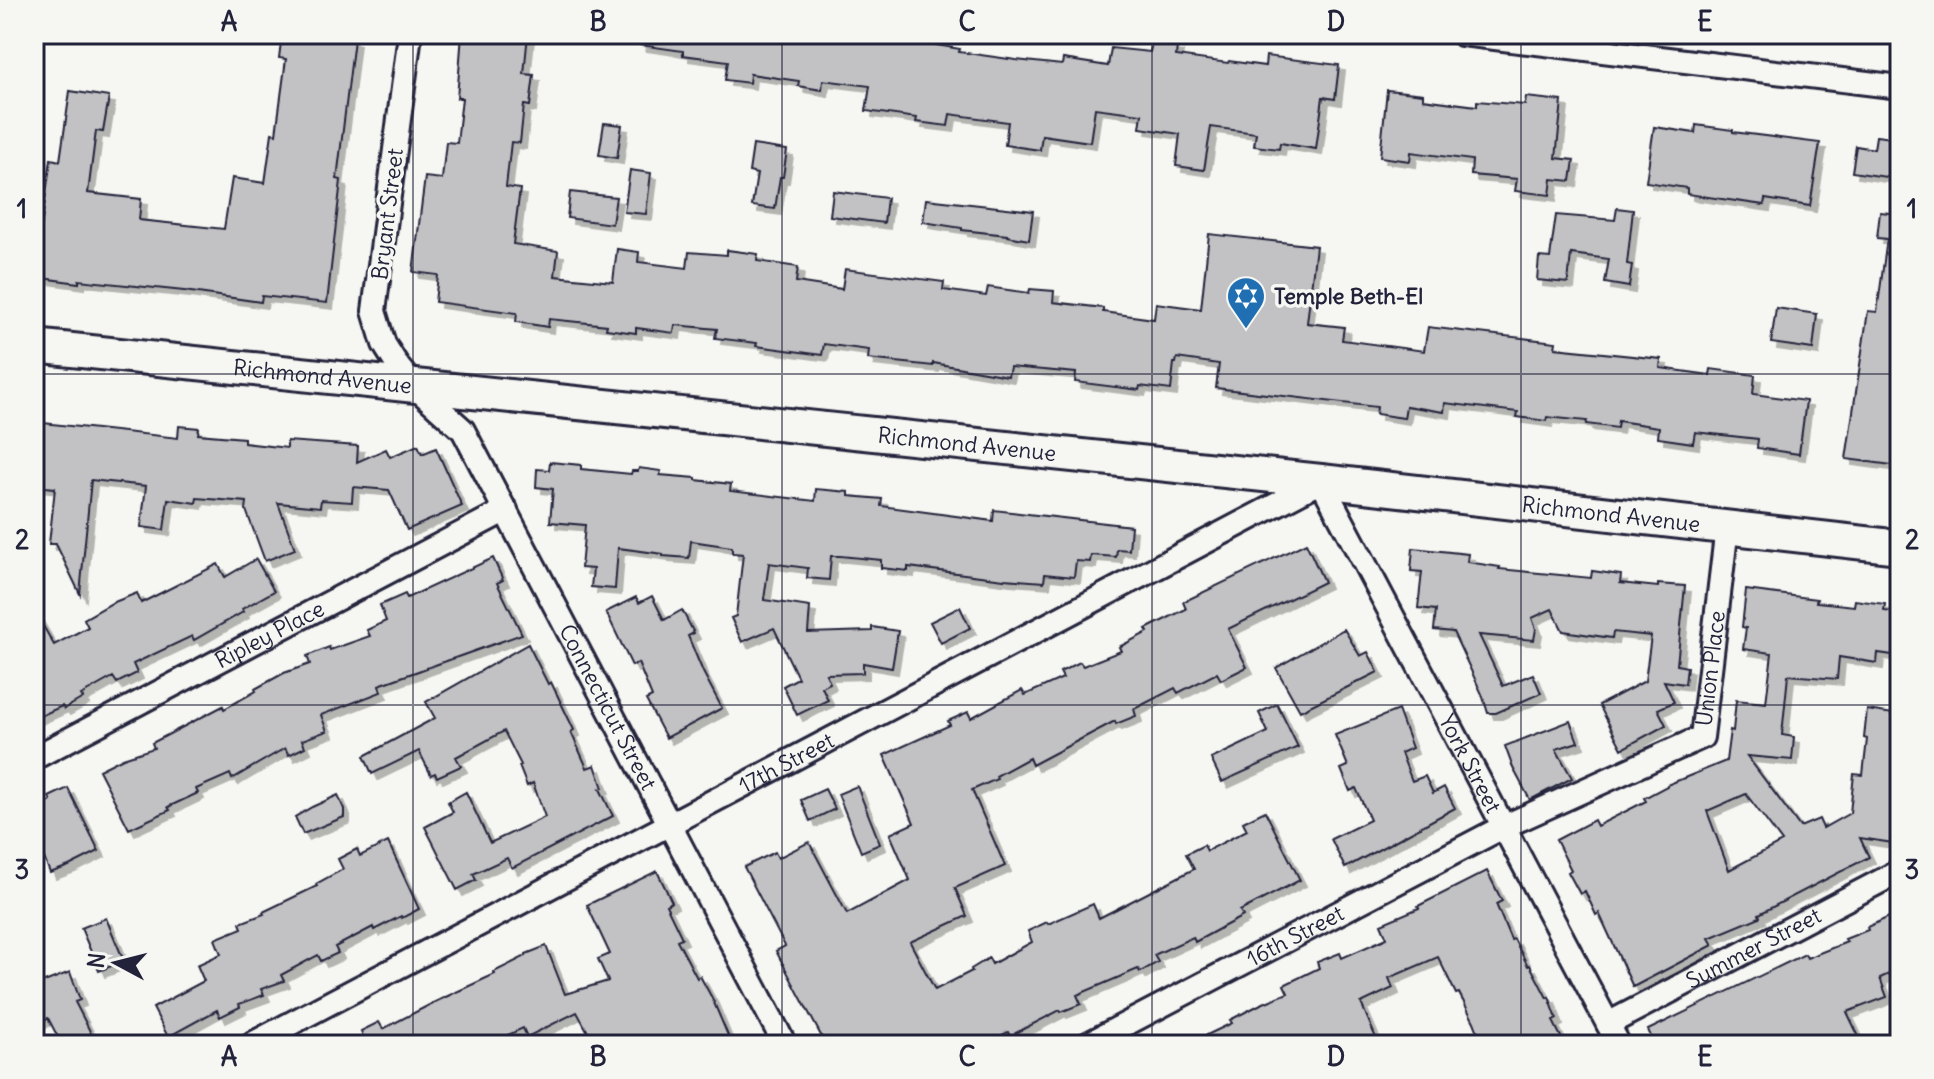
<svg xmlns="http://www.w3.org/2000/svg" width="1934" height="1079" viewBox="0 0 1934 1079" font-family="Delius,sans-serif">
  <defs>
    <filter id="shadow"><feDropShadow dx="6" dy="6" stdDeviation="0" flood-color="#0004"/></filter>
  </defs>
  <rect width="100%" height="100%" fill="#f6f6f2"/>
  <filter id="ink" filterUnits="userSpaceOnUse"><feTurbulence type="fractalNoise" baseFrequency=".0125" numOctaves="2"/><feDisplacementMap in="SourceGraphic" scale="16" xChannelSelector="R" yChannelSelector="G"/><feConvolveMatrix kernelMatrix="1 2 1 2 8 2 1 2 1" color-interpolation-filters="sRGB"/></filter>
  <g filter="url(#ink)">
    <path fill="#c2c2c4" stroke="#22223b" stroke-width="2" fill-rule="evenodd" filter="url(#shadow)" d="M 282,34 L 308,34 L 354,39 L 337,179 L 341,180 L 327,303 L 262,296 L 261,302 L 184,291 L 79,280 L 79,283 L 34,277 L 51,159 L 60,161 L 70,91 L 109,97 L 103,132 L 96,131 L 88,193 L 141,199 L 139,220 L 224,229 L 232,178 L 265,183 L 272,133 L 276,134 L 286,59 L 279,58 Z
      M 462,34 L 528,34 L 524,74 L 534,75 L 530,106 L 524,105 L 520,143 L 511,142 L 506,187 L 520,189 L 513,244 L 558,251 L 555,276 L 613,282 L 617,249 L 639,252 L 638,262 L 687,268 L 689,252 L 727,255 L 727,250 L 758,254 L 757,261 L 798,267 L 796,282 L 842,289 L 845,269 L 944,282 L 943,290 L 986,296 L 988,287 L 1029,293 L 1030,289 L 1054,291 L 1053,302 L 1103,308 L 1103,312 L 1154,319 L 1156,303 L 1201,309 L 1209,234 L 1316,246 L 1307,323 L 1344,327 L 1342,340 L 1424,351 L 1428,327 L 1556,342 L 1555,348 L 1661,359 L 1660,368 L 1710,375 L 1711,369 L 1755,375 L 1753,394 L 1806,401 L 1799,454 L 1757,448 L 1758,439 L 1695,432 L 1693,443 L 1658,438 L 1659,427 L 1618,421 L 1617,428 L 1586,424 L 1587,421 L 1547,417 L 1546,421 L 1517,417 L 1518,412 L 1445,403 L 1444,412 L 1406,406 L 1404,418 L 1376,414 L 1377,407 L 1216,388 L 1219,364 L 1177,358 L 1176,363 L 1174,363 L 1171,390 L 1140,386 L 1139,390 L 1075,382 L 1076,373 L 1010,367 L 1008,376 L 933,363 L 933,366 L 868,359 L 869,350 L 824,344 L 822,355 L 786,350 L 756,346 L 757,343 L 715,338 L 717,329 L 675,325 L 674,333 L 636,328 L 636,333 L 606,329 L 607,325 L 549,319 L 548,327 L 516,322 L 517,313 L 435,302 L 438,275 L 413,272 L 425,177 L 442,179 L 446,142 L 457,143 L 462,98 L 457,98 Z
      M 641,34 L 872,34 L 960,49 L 959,52 L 1016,60 L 1062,65 L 1063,59 L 1108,66 L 1111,48 L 1150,52 L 1152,43 L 1177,46 L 1176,56 L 1228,63 L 1229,61 L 1265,66 L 1266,56 L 1339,65 L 1335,99 L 1323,97 L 1316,149 L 1280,143 L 1279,149 L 1254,146 L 1256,133 L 1211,127 L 1204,170 L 1176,166 L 1180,134 L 1140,128 L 1142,114 L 1095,108 L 1090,142 L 1042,135 L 1040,150 L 1005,145 L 1008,122 L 950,114 L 948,126 L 916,122 L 917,118 L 866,111 L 870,86 L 823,80 L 822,90 L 798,86 L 799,81 L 750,74 L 749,83 L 725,80 L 728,61 L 683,55 L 683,51 L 640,45 Z
      M 1387,90 L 1423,94 L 1423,99 L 1477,106 L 1477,101 L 1525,105 L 1526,97 L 1562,101 L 1556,158 L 1574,160 L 1571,181 L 1552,179 L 1550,195 L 1515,191 L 1517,179 L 1471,175 L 1472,160 L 1411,152 L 1410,161 L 1380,157 Z
      M 604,123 L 622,125 L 617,158 L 599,155 Z
      M 1696,125 L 1733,130 L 1733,132 L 1820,143 L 1810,206 L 1765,199 L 1764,205 L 1687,194 L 1687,188 L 1646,182 L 1654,127 L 1695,133 Z
      M 1876,136 L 1900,139 L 1900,179 L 1852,172 L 1856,146 L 1874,149 Z
      M 753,145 L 787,150 L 783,177 L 780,177 L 775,209 L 752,206 L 757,174 L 749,172 Z
      M 630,170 L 651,173 L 646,214 L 624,212 Z
      M 833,191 L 887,198 L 884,223 L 830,216 Z
      M 570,192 L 616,197 L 612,224 L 567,218 Z
      M 926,199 L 1033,211 L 1029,240 L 1007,236 L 1007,235 L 962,230 L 962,228 L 923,222 Z
      M 1617,208 L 1633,210 L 1627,264 L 1632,265 L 1629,287 L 1605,283 L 1609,259 L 1571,254 L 1568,283 L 1537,280 L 1539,257 L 1550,258 L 1556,215 L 1615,220 Z
      M 1880,212 L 1900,214 L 1900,466 L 1846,459 L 1868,311 L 1877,312 L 1887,239 L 1877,238 Z
      M 1776,308 L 1817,314 L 1813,349 L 1771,343 Z
      M 34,422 L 178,438 L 179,426 L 199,428 L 198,434 L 244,438 L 244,443 L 287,448 L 287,441 L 358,446 L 357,462 L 386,449 L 390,457 L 418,445 L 422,454 L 436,448 L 462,506 L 407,530 L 389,490 L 353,487 L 352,502 L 321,500 L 320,507 L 278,503 L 295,549 L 265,561 L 246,510 L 247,502 L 197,498 L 196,503 L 168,499 L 164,530 L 141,527 L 146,486 L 91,480 L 80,594 L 56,544 L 49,544 L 55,488 L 34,486 Z
      M 550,462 L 581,465 L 581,469 L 631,474 L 632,471 L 638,471 L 639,468 L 661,471 L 660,475 L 696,478 L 696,480 L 731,484 L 730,491 L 815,501 L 816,489 L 849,492 L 849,496 L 882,499 L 881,506 L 993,521 L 994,510 L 1131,526 L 1129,550 L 1117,549 L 1116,557 L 1091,555 L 1090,562 L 1076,561 L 1074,577 L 1045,574 L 1044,582 L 1004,579 L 908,567 L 908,571 L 881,568 L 881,560 L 840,556 L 831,556 L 829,580 L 807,578 L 808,568 L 769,563 L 764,600 L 810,607 L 808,633 L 872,631 L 872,627 L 898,631 L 892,668 L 863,663 L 863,673 L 826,674 L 830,683 L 822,687 L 828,700 L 797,715 L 783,686 L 798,678 L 774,628 L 742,642 L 731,618 L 736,616 L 743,554 L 732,553 L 732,547 L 691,541 L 689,558 L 663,556 L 663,554 L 618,548 L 615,589 L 591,587 L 593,569 L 581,568 L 585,525 L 550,522 L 553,489 L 536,487 L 537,469 L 549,470 Z
      M 1306,543 L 1324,582 L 1228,629 L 1247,667 L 1221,680 L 1217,673 L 1178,693 L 1175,688 L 1134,709 L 1136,716 L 1116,724 L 1115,721 L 1032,765 L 1029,758 L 996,776 L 997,779 L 972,790 L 1005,866 L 955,888 L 967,916 L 910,942 L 935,990 L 972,971 L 971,969 L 989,958 L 992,964 L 1032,942 L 1028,931 L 1047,922 L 1048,924 L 1093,904 L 1099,918 L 1194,869 L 1186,854 L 1204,845 L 1207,851 L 1247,830 L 1243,822 L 1265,811 L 1300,880 L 1240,911 L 1243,916 L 1195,942 L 1193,937 L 1154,955 L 1158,962 L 1140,972 L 1138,969 L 1077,995 L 1081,1004 L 1061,1012 L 1060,1010 L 1010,1036 L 1008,1032 L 982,1045 L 826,1045 L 776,951 L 785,946 L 744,867 L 775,852 L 778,858 L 809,842 L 847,914 L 910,880 L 890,834 L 914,823 L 884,755 L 950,725 L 948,721 L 968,712 L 971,718 L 1022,690 L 1025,695 L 1063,678 L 1060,672 L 1080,662 L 1083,666 L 1121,651 L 1119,647 L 1148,632 L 1146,629 L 1186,609 L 1183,602 Z
      M 1413,548 L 1468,554 L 1467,562 L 1500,567 L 1499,569 L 1591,578 L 1592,571 L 1621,575 L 1620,583 L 1658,587 L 1658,584 L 1685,586 L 1677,665 L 1687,667 L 1685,684 L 1664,681 L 1674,702 L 1658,709 L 1666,725 L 1622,749 L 1599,705 L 1645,681 L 1651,636 L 1613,632 L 1612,638 L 1563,631 L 1552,609 L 1532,618 L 1536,629 L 1534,640 L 1479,635 L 1503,686 L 1533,674 L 1541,693 L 1496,713 L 1488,713 L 1482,694 L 1453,632 L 1434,630 L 1436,610 L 1418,608 L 1422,572 L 1411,571 Z
      M 493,558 L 503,580 L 497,583 L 522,634 L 379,685 L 381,692 L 321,715 L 327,731 L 302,740 L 305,747 L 289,755 L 285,748 L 232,779 L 230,774 L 196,789 L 198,793 L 168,807 L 170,810 L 129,829 L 99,770 L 123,758 L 154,748 L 152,743 L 223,706 L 224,709 L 256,691 L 255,689 L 284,673 L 310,664 L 307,656 L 329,647 L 330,650 L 370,636 L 367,630 L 386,621 L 380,605 L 405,594 L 407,598 Z
      M 256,559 L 274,591 L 242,609 L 243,612 L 194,640 L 192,636 L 133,664 L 137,673 L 117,683 L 113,677 L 81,695 L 83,698 L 64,709 L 62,706 L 34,719 L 34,610 L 54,645 L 88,627 L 84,619 L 112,603 L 137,593 L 141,603 L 218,564 L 225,577 Z
      M 1746,590 L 1817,599 L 1816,602 L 1854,606 L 1855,600 L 1885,604 L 1884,611 L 1900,613 L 1900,656 L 1878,653 L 1877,663 L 1839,657 L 1837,679 L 1788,675 L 1782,735 L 1794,737 L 1792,760 L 1747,756 L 1800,827 L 1819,819 L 1823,828 L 1850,813 L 1854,774 L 1863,775 L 1867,739 L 1864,738 L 1867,710 L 1900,715 L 1900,844 L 1860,838 L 1869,857 L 1759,914 L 1760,917 L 1709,938 L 1713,945 L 1633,987 L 1599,913 L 1596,915 L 1585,891 L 1580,894 L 1568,872 L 1571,870 L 1556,840 L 1594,820 L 1597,826 L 1646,801 L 1644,798 L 1667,786 L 1667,785 L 1726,761 L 1730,730 L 1733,731 L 1736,700 L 1766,703 L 1772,653 L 1743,649 L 1746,628 L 1742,627 ZM 1746,794 L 1782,842 L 1729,870 L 1707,811 Z
      M 652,596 L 664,620 L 682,610 L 694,633 L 688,636 L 703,672 L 722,708 L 666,738 L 646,700 L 652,697 L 638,663 L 632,666 L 606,612 L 636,597 L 639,603 Z
      M 960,607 L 970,628 L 941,643 L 930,622 Z
      M 1344,629 L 1360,656 L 1368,652 L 1378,672 L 1300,711 L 1276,668 Z
      M 528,644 L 548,684 L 551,682 L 574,730 L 571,732 L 587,768 L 595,765 L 603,788 L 600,789 L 613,816 L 512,868 L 507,858 L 473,874 L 476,880 L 457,890 L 425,827 L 453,812 L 448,802 L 466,792 L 490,843 L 545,817 L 533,783 L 527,786 L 519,766 L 521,765 L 504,731 L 456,757 L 461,766 L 437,777 L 435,773 L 431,775 L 419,751 L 372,774 L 364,756 L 435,718 L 426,702 Z
      M 1277,704 L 1298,747 L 1222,782 L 1211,759 L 1268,732 L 1259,713 Z
      M 1398,710 L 1412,748 L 1401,753 L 1412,781 L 1425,776 L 1433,793 L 1444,787 L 1455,808 L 1345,868 L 1331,839 L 1370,820 L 1356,788 L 1350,791 L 1341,769 L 1348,766 L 1335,735 Z
      M 1570,721 L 1578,742 L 1556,749 L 1572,778 L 1530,800 L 1513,768 L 1505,746 Z
      M 857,786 L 880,844 L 861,852 L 838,794 Z
      M 68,788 L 99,851 L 69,866 L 50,873 L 34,832 L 34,807 L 51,801 L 49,797 Z
      M 825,789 L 835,809 L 810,821 L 801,800 Z
      M 338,795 L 344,809 L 344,817 L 303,834 L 295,817 L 312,807 Z
      M 388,842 L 419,909 L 402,918 L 401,916 L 374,930 L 373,927 L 335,947 L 338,953 L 321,961 L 318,955 L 281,975 L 284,981 L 261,989 L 264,995 L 239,1004 L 240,1007 L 220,1017 L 217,1010 L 168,1037 L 153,1008 L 204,981 L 197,965 L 221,954 L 215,939 L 242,928 L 240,923 L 264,914 L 263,912 L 317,886 L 316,884 L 343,869 L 338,859 L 357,849 L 360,856 Z
      M 657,871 L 672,902 L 666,905 L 682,938 L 677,940 L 697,978 L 700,976 L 712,998 L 732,1045 L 595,1045 L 577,1012 L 527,1037 L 523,1028 L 486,1045 L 352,1045 L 364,1039 L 361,1031 L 379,1022 L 383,1029 L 435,1002 L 495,974 L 494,972 L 526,956 L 526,954 L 546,946 L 565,994 L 608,981 L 598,959 L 610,954 L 587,905 Z
      M 1487,871 L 1502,901 L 1496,904 L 1511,940 L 1514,939 L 1528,966 L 1530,965 L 1547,998 L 1549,997 L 1557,1019 L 1553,1021 L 1565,1045 L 1483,1045 L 1474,1022 L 1459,993 L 1456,994 L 1438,957 L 1389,978 L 1393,988 L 1361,1003 L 1379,1045 L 1186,1045 L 1232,1023 L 1230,1020 L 1261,1004 L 1288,993 L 1284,985 L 1319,968 L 1317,962 L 1340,953 L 1342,958 L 1387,938 L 1381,924 L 1419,908 L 1418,906 Z
      M 1900,912 L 1900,969 L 1880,978 L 1887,997 L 1847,1012 L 1863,1045 L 1655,1045 L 1648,1030 L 1805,954 L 1807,958 L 1847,942 L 1845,939 L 1868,930 L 1867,927 Z
      M 106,918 L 124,961 L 99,971 L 81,928 Z
      M 70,972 L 80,1000 L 75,1002 L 97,1045 L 62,1045 L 48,1018 L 34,1024 L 34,986 Z"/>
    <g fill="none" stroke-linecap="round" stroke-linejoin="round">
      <defs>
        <g id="street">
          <path id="s1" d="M 410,34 L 374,311 L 384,344 L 399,368 L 412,384 L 463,430 L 785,1045"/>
          <path d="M 1462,34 L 1900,87"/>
          <path id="s2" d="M 34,758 L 506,510"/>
          <path id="s3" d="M 1608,1024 L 1900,871"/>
          <path id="s4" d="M 250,1045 L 1321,481 L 1619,1045"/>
          <path id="s5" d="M 1086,1045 L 1503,827 L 1702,737 L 1727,527"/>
        </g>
        <g id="secondary">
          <path id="s6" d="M 34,346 L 1321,481 L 1900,547"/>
        </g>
      </defs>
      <use href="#street" stroke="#22223b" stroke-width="28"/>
      <use href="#secondary" stroke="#22223b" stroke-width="38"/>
      <use href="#street" stroke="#f6f6f2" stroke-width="22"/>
      <use href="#secondary" stroke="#f6f6f2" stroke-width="32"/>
    </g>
  </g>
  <path fill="none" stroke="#22223b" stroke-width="2" stroke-opacity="0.55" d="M 413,34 L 413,1045M 782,34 L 782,1045M 1152,34 L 1152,1045M 1521,34 L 1521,1045M 34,374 L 1900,374M 34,705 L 1900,705"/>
  <defs>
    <symbol id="synagogue-pin" viewBox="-11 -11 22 30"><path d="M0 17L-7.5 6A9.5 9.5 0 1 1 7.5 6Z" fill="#1f6fb2" stroke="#f6f6f2"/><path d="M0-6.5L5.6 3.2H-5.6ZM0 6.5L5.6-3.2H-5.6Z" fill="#fff"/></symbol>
  </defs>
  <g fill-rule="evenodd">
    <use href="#synagogue-pin" x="1224" y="274" width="44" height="60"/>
  </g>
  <g text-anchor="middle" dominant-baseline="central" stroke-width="7" stroke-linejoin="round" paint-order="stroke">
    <g font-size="22" fill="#22223b" stroke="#f6f6f2">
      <text transform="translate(387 214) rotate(-83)">Bryant Street</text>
      <text stroke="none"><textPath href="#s6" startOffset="290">Richmond Avenue</textPath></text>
      <text stroke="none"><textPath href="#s6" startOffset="938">Richmond Avenue</textPath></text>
      <text stroke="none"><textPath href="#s6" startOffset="1586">Richmond Avenue</textPath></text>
      <text stroke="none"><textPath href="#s2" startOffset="266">Ripley Place</textPath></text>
      <text stroke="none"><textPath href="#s5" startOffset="758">Union Place</textPath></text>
      <text stroke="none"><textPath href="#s1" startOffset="744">Connecticut Street</textPath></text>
      <text stroke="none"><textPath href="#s4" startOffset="1530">York Street</textPath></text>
      <text stroke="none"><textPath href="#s4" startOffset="606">17th Street</textPath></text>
      <text stroke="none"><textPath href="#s5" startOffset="236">16th Street</textPath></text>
      <text stroke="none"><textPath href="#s3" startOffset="164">Summer Street</textPath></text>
    </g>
    <g font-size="22" font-weight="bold" fill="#22223b" stroke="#f6f6f2" text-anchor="start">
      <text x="1274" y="296">Temple Beth-El</text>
    </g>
  </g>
  <rect width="1934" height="1079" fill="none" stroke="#f6f6f2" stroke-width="88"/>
  <g transform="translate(116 963) rotate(277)" stroke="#f6f6f2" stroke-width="6" paint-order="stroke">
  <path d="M0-6L14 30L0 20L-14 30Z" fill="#22223b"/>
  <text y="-12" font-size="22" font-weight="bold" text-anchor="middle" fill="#22223b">N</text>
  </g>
  <rect x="44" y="44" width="1846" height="991" fill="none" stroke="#22223b" stroke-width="3"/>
  <g font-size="26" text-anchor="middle" font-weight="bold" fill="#22223b">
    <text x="229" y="31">A</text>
    <text x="598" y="31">B</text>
    <text x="967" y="31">C</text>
    <text x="1336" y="31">D</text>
    <text x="1705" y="31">E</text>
    <text x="22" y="218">1</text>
    <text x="1912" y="218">1</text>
    <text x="22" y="549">2</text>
    <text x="1912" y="549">2</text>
    <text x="22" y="879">3</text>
    <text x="1912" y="879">3</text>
    <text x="229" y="1066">A</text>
    <text x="598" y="1066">B</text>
    <text x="967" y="1066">C</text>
    <text x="1336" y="1066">D</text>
    <text x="1705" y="1066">E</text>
  </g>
</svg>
